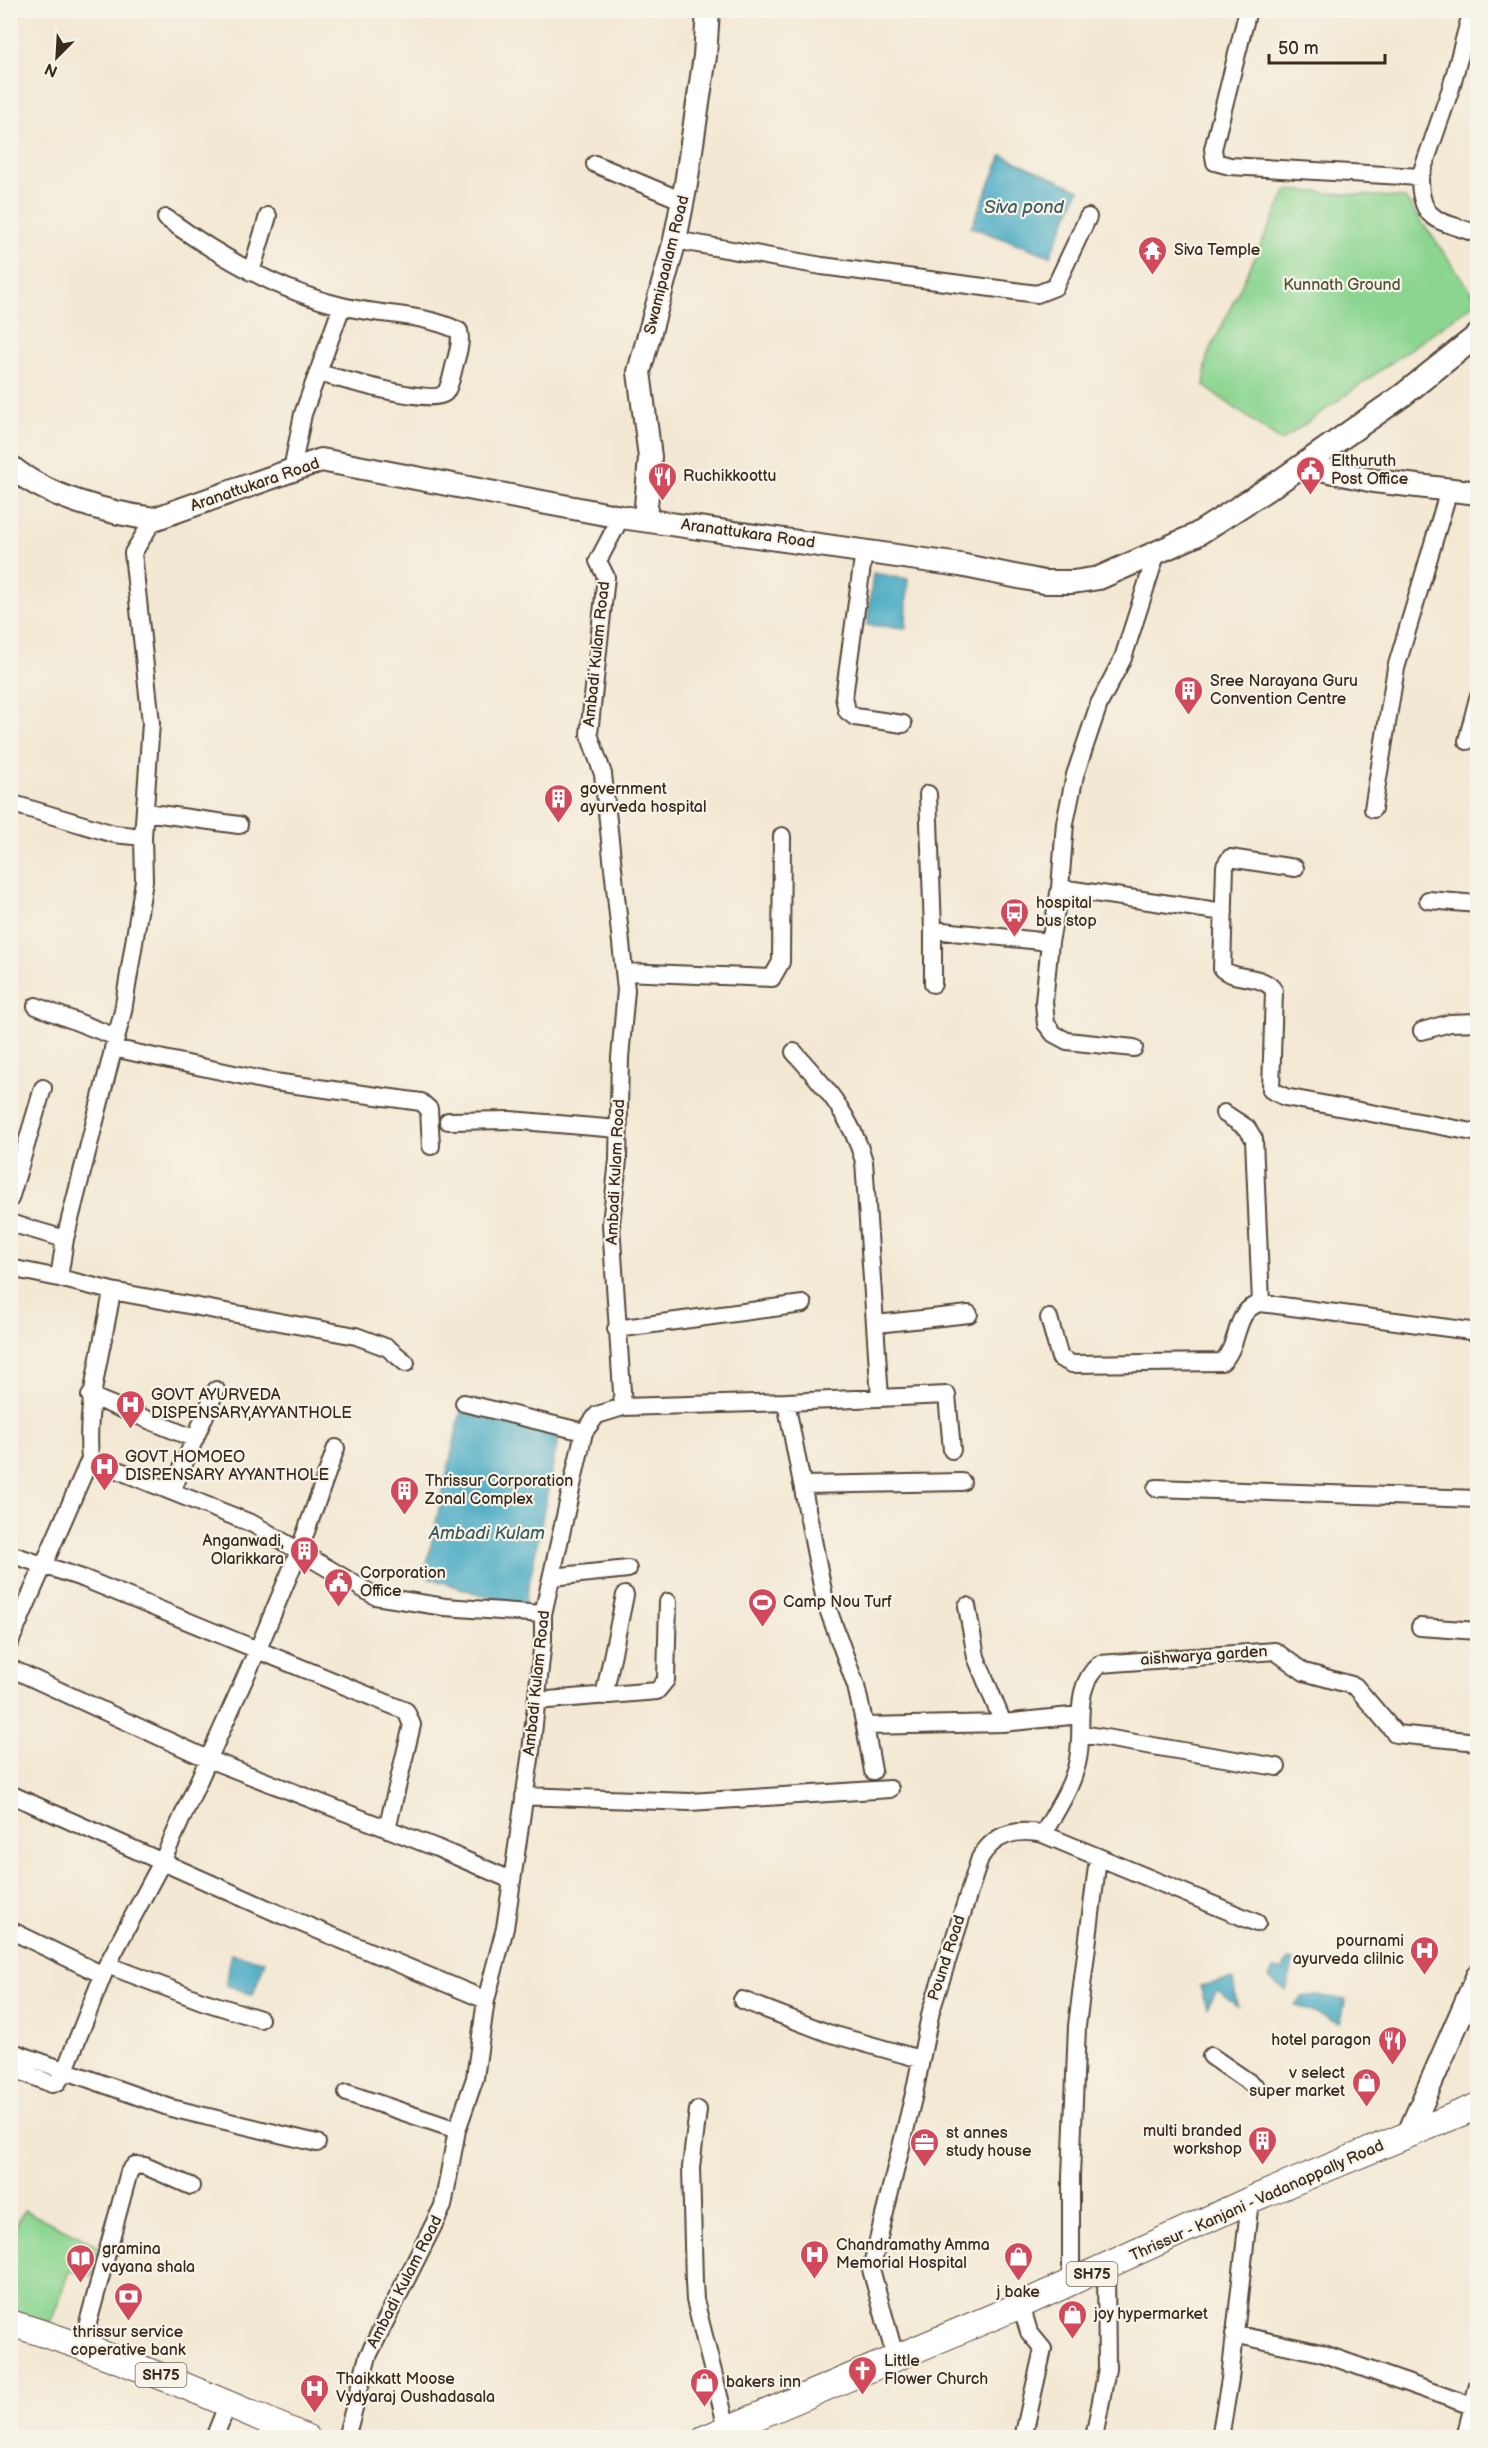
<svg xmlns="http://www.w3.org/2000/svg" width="1488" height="2448" viewBox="0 0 1488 2448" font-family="'Balsamiq Sans',sans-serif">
  <rect width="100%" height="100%" fill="#f7f3e8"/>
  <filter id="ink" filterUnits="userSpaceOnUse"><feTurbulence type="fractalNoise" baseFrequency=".0167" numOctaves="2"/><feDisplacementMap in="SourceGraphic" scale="12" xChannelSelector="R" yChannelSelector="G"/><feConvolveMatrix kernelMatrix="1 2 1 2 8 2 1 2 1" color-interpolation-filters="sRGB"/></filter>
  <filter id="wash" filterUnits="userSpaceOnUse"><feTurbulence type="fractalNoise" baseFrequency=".008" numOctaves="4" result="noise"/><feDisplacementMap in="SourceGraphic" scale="24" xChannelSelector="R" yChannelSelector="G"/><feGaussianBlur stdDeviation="1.35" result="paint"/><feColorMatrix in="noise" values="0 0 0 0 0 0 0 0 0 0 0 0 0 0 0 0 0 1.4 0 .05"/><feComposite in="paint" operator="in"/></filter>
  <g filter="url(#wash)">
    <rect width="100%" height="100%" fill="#f3e8d3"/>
    <path fill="#8bd590" stroke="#638057" stroke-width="1.5" d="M 1287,190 L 1405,198 L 1478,301 L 1281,441 L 1204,386 L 1207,357 Z
      M 24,2210 L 103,2248 L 92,2276 L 69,2271 L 51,2323 L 11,2313 L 10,2238 Z"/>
    <path fill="#42a8c2" stroke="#3e6970" stroke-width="1.5" d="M 1002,155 L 1079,190 L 1050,256 L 971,227 Z
      M 873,573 L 908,579 L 906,628 L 867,625 Z
      M 461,1411 L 559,1435 L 524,1609 L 424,1576 Z
      M 231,1954 L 265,1961 L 253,1995 L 226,1985 Z
      M 1288,1959 L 1294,1960 L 1286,1991 L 1269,1978 L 1273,1970 L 1282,1971 Z
      M 1233,1979 L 1237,2006 L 1217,1991 L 1207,2008 L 1200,1986 Z
      M 1317,1995 L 1346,2000 L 1339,2023 L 1295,2005 L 1302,1997 Z"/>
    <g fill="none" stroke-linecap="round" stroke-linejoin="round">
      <path stroke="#42a8c2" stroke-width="4.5" d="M 10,32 L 21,10"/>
    </g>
  </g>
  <g filter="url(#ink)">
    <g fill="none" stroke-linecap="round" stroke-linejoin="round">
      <defs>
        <path id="street" d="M 1248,10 L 1213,149 L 1215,162 L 1230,166 L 1420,177
          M 1472,10 L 1451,88 L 1420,177 C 1420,223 1439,220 1478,234
          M 595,164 L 683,201
          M 166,218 C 219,256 278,291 342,306 C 380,316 424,313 459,331 C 462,343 457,355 454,367 C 452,375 450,387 445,393 C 431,406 339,378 318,373
          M 675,240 L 822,266 L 1037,294 L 1055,287 L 1088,217
          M 251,272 L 268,216
          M 292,470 L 303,414 L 342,306
          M 621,517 L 598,561 L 606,577 L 589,734 L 603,774 L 626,990 L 620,1058 L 618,1160 L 611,1224 L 623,1407
          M 864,551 L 844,697 L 847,711 L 855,717 L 903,724
          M 1467,741 L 1478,698
          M 928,794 L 933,930 L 933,984
          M 10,803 L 114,834 L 143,837
          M 1373,809 L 1396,668 L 1449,490
          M 145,812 L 239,825
          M 1295,868 L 1230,858 L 1225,866 L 1222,969 C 1236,981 1265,974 1274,991 L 1271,1090 L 1285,1097 L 1478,1133
          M 1060,888 L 1224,912
          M 1428,900 L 1478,904
          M 933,930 L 1050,942
          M 624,972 L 772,978 L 781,962 L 782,836
          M 36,1006 L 116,1037
          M 1422,1031 L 1450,1023 L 1478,1022
          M 113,1048 L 267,1081 L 421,1102 L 429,1109 L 431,1146
          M 1134,1048 L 1067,1041 L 1054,1034 L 1046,1024 L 1044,1002 L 1050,942 L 1060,888 L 1065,823 L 1075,775 L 1099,704 L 1123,658 L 1157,552
          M 794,1052 C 826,1087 851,1116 864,1161 L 880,1398
          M 1224,1113 L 1247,1128 L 1254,1139 L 1261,1303
          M 448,1121 L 510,1120 L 618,1129
          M 10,1199 L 43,1088
          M 10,1223 L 65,1239
          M 10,1268 L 59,1278
          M 112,1291 L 356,1336 L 388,1348 L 406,1363
          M 1049,1318 L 1060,1358 L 1072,1364 L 1222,1362 C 1241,1344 1233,1309 1261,1303 L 1478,1332
          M 876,1324 L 969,1314
          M 616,1329 L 803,1304
          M 90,1396 L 195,1439
          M 786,1402 L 947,1395 L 952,1450
          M 464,1403 L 584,1432
          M 90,1459 L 253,1524 L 375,1596 L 445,1607 L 543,1614
          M 803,1485 L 962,1482
          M 1156,1488 L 1478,1499
          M 172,1491 L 216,1390
          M 10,1554 L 85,1579 L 406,1711 L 412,1725 L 387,1829
          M 552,1577 L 628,1569
          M 967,1606 L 976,1657 L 1003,1723
          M 1420,1627 L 1478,1631
          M 10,1642 L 90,1459 C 85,1401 103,1348 112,1291 L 59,1278 L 65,1239 L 123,1011 L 144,881 L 143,837 L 151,723 L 133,553 L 154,519
          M 10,1668 L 208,1759 L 437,1848 L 511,1880
          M 604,1696 L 625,1595
          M 536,1701 L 657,1691 L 666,1680 L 668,1602
          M 865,1726 L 873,1771
          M 1082,1734 L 1277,1767
          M 10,1794 L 277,1913 L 486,2000
          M 524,1796 L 690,1802 L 890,1789
          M 1043,1834 C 1056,1811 1071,1789 1077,1764 C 1086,1730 1070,1689 1100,1664 L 1275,1651 L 1304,1672 L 1355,1686 L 1396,1734 L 1478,1742
          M 10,1930 L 103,1975
          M 107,1965 L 202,2001 L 260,2019
          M 742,2000 L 828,2033 L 920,2059
          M 10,2051 L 171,2108 L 317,2143
          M 1211,2056 L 1256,2087
          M 10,2067 L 52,2084 L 58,2082 L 65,2070 L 107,1965 L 162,1862 L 258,1649 L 299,1551 L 336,1448
          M 347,2093 L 457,2130
          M 698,2110 L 691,2167 L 694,2282 L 695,2300 L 727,2428
          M 1071,2283 L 1071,2176 L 1077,2026 L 1098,1858
          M 1021,2305 L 1029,2332 L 1043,2349 L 1023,2438
          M 1234,2334 L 1321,2353 L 1478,2408
          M 82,2345 L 129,2172 L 135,2165 L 145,2166 L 191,2186
          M 895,2356 L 871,2269 L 914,2094 L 931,2011 L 980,1858 C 994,1834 1016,1828 1043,1834 L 1257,1923
          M 214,2438 L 228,2403
          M 346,2438 L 368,2356 L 443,2206 L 457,2130 L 475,2078 L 486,2000 L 505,1928 L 531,1752 L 543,1640 L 543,1614 L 584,1432 L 597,1415 L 623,1407 L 786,1402 L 825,1601 L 856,1686 L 865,1726 L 1003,1723 L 1080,1715
          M 1094,2438 L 1107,2369 L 1106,2268
          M 1220,2438 L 1230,2379 L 1250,2200
          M 1465,2438 L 1478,2384"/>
        <path id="secondary" d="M 1303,465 L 1374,481 L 1478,493
          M 10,466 C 46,497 108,513 154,519 L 321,460 L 621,517 L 960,565 L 1044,582 L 1073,582 L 1099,578 L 1196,535 L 1280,481 L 1403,395 L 1478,335
          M 645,519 L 650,457 L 639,372 L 675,240 L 686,184 L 705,56 L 708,10
          M 1409,2133 L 1478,1975"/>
        <path id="primary" d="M 10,2323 C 112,2354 209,2395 307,2438
          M 706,2438 L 1021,2305 L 1250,2200 L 1478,2106"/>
      </defs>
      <use href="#street" stroke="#574639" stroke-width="20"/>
      <use href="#secondary" stroke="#574639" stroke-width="26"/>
      <use href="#primary" stroke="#574639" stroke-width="28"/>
      <use href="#street" stroke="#fff" stroke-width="16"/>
      <use href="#secondary" stroke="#fff" stroke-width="22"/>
      <use href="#primary" stroke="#fff" stroke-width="26"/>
    </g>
  </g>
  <defs>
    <symbol id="temple-pin" viewBox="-11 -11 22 30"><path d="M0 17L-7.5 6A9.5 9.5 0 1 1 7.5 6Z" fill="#d1495b" stroke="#f7f3e8"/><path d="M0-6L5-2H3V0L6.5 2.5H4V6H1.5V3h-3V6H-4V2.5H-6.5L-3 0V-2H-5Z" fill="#fff"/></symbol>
    <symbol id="civic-pin" viewBox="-11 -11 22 30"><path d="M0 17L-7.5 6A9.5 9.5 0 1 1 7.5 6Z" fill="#d1495b" stroke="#f7f3e8"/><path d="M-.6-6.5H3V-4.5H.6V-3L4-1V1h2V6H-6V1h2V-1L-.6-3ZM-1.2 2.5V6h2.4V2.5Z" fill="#fff"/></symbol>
    <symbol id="restaurant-pin" viewBox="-11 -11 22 30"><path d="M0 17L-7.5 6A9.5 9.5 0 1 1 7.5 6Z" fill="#d1495b" stroke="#f7f3e8"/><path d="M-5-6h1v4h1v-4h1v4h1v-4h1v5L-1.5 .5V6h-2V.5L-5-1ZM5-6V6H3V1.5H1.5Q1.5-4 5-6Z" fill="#fff"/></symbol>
    <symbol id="building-pin" viewBox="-11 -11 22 30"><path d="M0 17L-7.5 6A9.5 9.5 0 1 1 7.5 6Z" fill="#d1495b" stroke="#f7f3e8"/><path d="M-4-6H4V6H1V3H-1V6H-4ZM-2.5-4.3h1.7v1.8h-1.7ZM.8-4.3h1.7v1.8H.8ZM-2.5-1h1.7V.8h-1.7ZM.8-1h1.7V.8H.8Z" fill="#fff"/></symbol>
    <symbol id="bus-pin" viewBox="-11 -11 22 30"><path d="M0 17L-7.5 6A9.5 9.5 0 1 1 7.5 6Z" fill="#d1495b" stroke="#f7f3e8"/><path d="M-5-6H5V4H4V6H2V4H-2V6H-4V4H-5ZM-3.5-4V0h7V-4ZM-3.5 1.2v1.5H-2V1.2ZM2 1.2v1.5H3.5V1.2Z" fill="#fff"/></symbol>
    <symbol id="hospital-pin" viewBox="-11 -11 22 30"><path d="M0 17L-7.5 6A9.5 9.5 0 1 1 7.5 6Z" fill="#d1495b" stroke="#f7f3e8"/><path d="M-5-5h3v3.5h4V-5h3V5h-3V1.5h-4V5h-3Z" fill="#fff"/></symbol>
    <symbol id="stadium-pin" viewBox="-11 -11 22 30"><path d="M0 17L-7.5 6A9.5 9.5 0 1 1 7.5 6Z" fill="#d1495b" stroke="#f7f3e8"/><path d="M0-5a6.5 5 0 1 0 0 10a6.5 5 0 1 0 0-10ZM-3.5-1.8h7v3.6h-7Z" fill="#fff"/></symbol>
    <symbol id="shop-pin" viewBox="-11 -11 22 30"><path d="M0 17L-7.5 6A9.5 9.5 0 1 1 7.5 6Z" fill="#d1495b" stroke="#f7f3e8"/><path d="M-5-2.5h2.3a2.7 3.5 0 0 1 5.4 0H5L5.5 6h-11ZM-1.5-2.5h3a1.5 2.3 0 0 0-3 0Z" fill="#fff"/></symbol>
    <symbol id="office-pin" viewBox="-11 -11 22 30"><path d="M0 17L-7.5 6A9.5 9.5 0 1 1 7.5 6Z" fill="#d1495b" stroke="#f7f3e8"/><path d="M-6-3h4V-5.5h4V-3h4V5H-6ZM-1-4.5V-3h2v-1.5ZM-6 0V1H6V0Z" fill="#fff"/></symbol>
    <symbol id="library-pin" viewBox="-11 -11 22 30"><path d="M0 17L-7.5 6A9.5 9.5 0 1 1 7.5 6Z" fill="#d1495b" stroke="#f7f3e8"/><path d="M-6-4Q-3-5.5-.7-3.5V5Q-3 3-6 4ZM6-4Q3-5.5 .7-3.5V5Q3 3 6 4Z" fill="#fff"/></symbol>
    <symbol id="bank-pin" viewBox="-11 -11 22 30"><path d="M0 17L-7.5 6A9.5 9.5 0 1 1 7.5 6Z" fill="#d1495b" stroke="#f7f3e8"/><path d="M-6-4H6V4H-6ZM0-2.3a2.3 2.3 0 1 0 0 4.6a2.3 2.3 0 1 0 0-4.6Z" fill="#fff"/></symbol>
    <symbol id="church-pin" viewBox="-11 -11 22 30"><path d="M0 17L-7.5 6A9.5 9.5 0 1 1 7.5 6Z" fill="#d1495b" stroke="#f7f3e8"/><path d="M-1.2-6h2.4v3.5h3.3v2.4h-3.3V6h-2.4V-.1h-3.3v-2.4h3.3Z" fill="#fff"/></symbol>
  </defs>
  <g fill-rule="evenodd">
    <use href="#temple-pin" x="1136" y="234" width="33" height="45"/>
    <use href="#civic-pin" x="1294" y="454" width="33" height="45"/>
    <use href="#restaurant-pin" x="646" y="460" width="33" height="45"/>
    <use href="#building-pin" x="1172" y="674" width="33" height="45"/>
    <use href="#building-pin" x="542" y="782" width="33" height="45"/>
    <use href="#bus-pin" x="998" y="896" width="33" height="45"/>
    <use href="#hospital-pin" x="114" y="1388" width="33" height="45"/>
    <use href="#hospital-pin" x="88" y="1450" width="33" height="45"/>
    <use href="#building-pin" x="388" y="1474" width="33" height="45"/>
    <use href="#building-pin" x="288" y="1534" width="33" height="45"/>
    <use href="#civic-pin" x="322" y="1566" width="33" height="45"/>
    <use href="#stadium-pin" x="746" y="1586" width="33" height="45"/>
    <use href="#hospital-pin" x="1408" y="1934" width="33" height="45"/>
    <use href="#restaurant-pin" x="1376" y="2024" width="33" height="45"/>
    <use href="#shop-pin" x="1350" y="2066" width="33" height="45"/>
    <use href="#building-pin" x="1246" y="2124" width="33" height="45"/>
    <use href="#office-pin" x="908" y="2126" width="33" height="45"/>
    <use href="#hospital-pin" x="798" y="2238" width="33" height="45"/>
    <use href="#shop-pin" x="1002" y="2240" width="33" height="45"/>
    <use href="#library-pin" x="64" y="2242" width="33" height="45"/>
    <use href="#bank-pin" x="112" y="2280" width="33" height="45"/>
    <use href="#shop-pin" x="1056" y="2298" width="33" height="45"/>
    <use href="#church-pin" x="846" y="2354" width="33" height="45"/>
    <use href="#shop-pin" x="688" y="2366" width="33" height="45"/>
    <use href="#hospital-pin" x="298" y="2372" width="33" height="45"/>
  </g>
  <g text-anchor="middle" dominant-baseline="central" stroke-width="4.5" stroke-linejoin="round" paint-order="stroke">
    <g fill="#f7f3e8" stroke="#73665b" stroke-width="1.5">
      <rect x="1066.5" y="2262" width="51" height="24" rx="4.5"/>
      <rect x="135.5" y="2363" width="51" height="24" rx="4.5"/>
    </g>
    <g font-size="15" font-weight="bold" fill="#3b2a1e">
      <text x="1092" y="2274">SH75</text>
      <text x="161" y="2375">SH75</text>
    </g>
    <g font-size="16" fill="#3b2a1e" stroke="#f7f3e8" text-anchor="start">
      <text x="1174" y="250">Siva Temple</text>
      <text x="1331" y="461">Elthuruth<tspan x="1331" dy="18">Post Office</tspan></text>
      <text x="683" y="476">Ruchikkoottu</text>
      <text x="1210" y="681">Sree Narayana Guru<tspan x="1210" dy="18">Convention Centre</tspan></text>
      <text x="580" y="789">government<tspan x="580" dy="18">ayurveda hospital</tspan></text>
      <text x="1036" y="903">hospital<tspan x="1036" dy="18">bus stop</tspan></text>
      <text x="151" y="1395">GOVT AYURVEDA<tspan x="151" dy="18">DISPENSARY,AYYANTHOLE</tspan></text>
      <text x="125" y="1457">GOVT HOMOEO<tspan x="125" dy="18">DISPENSARY AYYANTHOLE</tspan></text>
      <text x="425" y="1481">Thrissur Corporation<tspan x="425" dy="18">Zonal Complex</tspan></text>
      <text x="284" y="1541" text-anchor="end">Anganwadi,<tspan x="284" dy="18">Olarikkara</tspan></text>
      <text x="360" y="1573">Corporation<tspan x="360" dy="18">Office</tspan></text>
      <text x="783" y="1602">Camp Nou Turf</text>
      <text x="1404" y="1941" text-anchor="end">pournami<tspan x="1404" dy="18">ayurveda clilnic</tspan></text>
      <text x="1371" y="2040" text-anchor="end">hotel paragon</text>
      <text x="1345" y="2073" text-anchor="end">v select<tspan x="1345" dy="18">super market</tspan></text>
      <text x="1242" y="2131" text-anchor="end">multi branded<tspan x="1242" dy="18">workshop</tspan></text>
      <text x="946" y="2133">st annes<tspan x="946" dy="18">study house</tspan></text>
      <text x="836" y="2245">Chandramathy Amma<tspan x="836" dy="18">Memorial Hospital</tspan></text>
      <text x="102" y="2249">gramina<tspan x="102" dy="18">vayana shala</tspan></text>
      <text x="1018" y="2292" text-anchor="middle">j bake</text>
      <text x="1094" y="2314">joy hypermarket</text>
      <text x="128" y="2332" text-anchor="middle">thrissur service<tspan x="128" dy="18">coperative bank</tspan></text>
      <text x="884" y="2361">Little<tspan x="884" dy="18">Flower Church</tspan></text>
      <text x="336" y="2379">Thaikkatt Moose<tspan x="336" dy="18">Vydyaraj Oushadasala</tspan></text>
      <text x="726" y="2382">bakers inn</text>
    </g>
    <g font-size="16" fill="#3b2a1e" stroke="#f7f3e8">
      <text transform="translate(667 265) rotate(-76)">Swamipaalam Road</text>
      <text transform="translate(255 485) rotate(-19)">Aranattukara Road</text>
      <text transform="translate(748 534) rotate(8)">Aranattukara Road</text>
      <text transform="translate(597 654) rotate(-84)">Ambadi Kulam Road</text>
      <text transform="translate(616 1172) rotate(-87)">Ambadi Kulam Road</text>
      <text transform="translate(1204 1656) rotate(-4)">aishwarya garden</text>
      <text transform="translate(537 1683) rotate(-84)">Ambadi Kulam Road</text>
      <text transform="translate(947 1958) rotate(-72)">Pound Road</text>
      <text transform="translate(1257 2201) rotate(-24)">Thrissur - Kanjani - Vadanappally Road</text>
      <text transform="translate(405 2282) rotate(-63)">Ambadi Kulam Road</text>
    </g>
    <g font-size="16" fill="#4f553a" stroke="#f7f3e8">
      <text x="1342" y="285">Kunnath Ground</text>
    </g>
    <g font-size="18" font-style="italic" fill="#3e5c60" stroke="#f7f3e8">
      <text x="1024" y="207">Siva pond</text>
      <text x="487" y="1533">Ambadi Kulam</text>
    </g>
  </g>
  <rect width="1488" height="2448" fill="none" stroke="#f7f3e8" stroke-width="36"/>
  <g transform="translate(57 57) rotate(204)" stroke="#f7f3e8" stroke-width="4.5" paint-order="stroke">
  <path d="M0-4.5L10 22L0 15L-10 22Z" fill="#3b2a1e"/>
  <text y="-9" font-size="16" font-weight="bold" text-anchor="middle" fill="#3b2a1e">N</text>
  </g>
  <path d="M1269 54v9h116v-9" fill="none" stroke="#3b2a1e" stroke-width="3"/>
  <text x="1278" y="54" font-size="18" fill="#3b2a1e" stroke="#f7f3e8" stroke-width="4.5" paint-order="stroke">50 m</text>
</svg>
